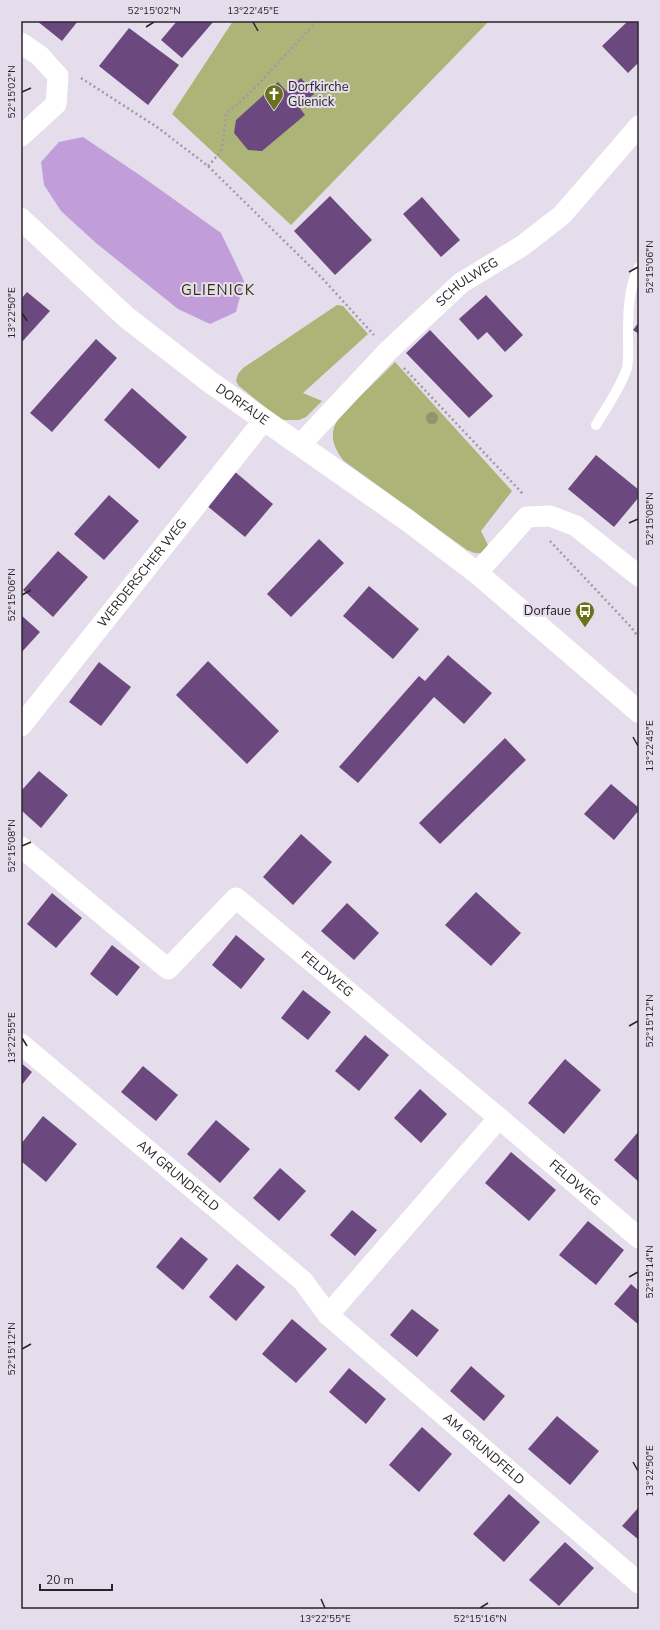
<svg xmlns="http://www.w3.org/2000/svg" width="660" height="1630" viewBox="0 0 660 1630" font-family="'Nunito Sans',sans-serif">
  <rect width="100%" height="100%" fill="#e5ddeb"/>
  <path fill="#adb478" d="M 233,21 L 489,21 L 291,225 L 172,114 Z
    M 337,305 L 343,306 L 368,334 L 303,393 L 322,401 L 306,417 L 299,420 L 281,420 L 239,386 L 236,381 L 238,374 L 243,368 Z
    M 395,362 L 512,491 L 481,531 L 490,549 C 481,555 476,554 467,550 L 344,461 C 320,431 339,416 361,395 C 373,384 384,373 395,362 Z"/>
  <path fill="#c19dd9" d="M 83,137 L 144,178 L 221,233 L 244,281 L 236,312 L 210,324 L 178,309 L 96,243 L 61,211 L 44,185 L 41,162 L 59,142 Z"/>
  <path fill="#6b497f" d="M 37,21 L 78,21 L 62,41 Z
    M 177,21 L 214,21 L 182,58 L 161,40 Z
    M 628,21 L 639,21 L 639,62 L 628,73 L 602,46 Z
    M 129,28 L 179,65 L 148,105 L 99,66 Z
    M 301,78 L 314,94 L 299,107 L 305,115 L 262,151 L 248,150 L 234,133 L 236,120 L 278,82 L 286,91 Z
    M 330,196 L 372,240 L 335,275 L 294,231 Z
    M 422,197 L 460,240 L 441,257 L 403,214 Z
    M 27,292 L 50,311 L 21,343 L 21,299 Z
    M 486,295 L 523,335 L 505,352 L 487,332 L 478,340 L 459,319 Z
    M 639,322 L 639,334 L 633,330 Z
    M 430,330 L 493,396 L 469,418 L 406,353 Z
    M 96,339 L 117,358 L 52,432 L 30,413 Z
    M 132,388 L 187,437 L 159,469 L 104,420 Z
    M 596,455 L 639,490 L 639,497 L 614,527 L 568,489 Z
    M 234,471 L 273,504 L 245,537 L 206,505 Z
    M 109,495 L 139,521 L 104,560 L 74,534 Z
    M 319,539 L 344,563 L 291,617 L 267,594 Z
    M 58,551 L 88,577 L 53,617 L 23,590 Z
    M 369,586 L 419,629 L 393,659 L 343,616 Z
    M 21,615 L 40,632 L 21,653 Z
    M 448,655 L 492,693 L 464,724 L 434,697 L 358,783 L 339,767 L 419,676 L 425,681 Z
    M 208,661 L 279,731 L 247,764 L 176,695 Z
    M 99,662 L 131,687 L 101,726 L 69,702 Z
    M 505,738 L 526,760 L 440,844 L 419,823 Z
    M 39,771 L 68,795 L 41,828 L 21,810 L 21,791 Z
    M 611,784 L 639,808 L 639,810 L 614,840 L 584,814 Z
    M 301,834 L 332,862 L 293,905 L 263,877 Z
    M 476,892 L 521,933 L 491,966 L 445,925 Z
    M 52,893 L 82,918 L 56,948 L 27,924 Z
    M 347,903 L 379,933 L 354,960 L 321,931 Z
    M 236,935 L 265,959 L 241,989 L 212,965 Z
    M 112,945 L 140,967 L 117,996 L 90,974 Z
    M 303,990 L 331,1012 L 308,1040 L 281,1018 Z
    M 365,1035 L 389,1055 L 359,1091 L 335,1071 Z
    M 565,1059 L 601,1090 L 564,1134 L 528,1103 Z
    M 21,1063 L 32,1072 L 21,1086 Z
    M 143,1066 L 178,1095 L 156,1121 L 121,1092 Z
    M 420,1089 L 447,1114 L 421,1143 L 394,1118 Z
    M 43,1116 L 77,1144 L 46,1182 L 21,1161 L 21,1144 Z
    M 216,1120 L 250,1149 L 220,1183 L 187,1154 Z
    M 639,1131 L 639,1182 L 614,1160 Z
    M 511,1152 L 556,1190 L 529,1221 L 485,1183 Z
    M 280,1168 L 306,1191 L 279,1221 L 253,1198 Z
    M 352,1210 L 377,1230 L 355,1256 L 330,1235 Z
    M 588,1221 L 624,1250 L 596,1285 L 559,1255 Z
    M 181,1237 L 208,1259 L 183,1290 L 156,1267 Z
    M 237,1264 L 265,1287 L 236,1321 L 209,1297 Z
    M 631,1284 L 639,1291 L 639,1325 L 614,1304 Z
    M 412,1309 L 439,1330 L 417,1357 L 390,1335 Z
    M 292,1319 L 327,1349 L 296,1383 L 262,1354 Z
    M 471,1366 L 505,1396 L 484,1421 L 450,1391 Z
    M 349,1368 L 386,1399 L 366,1424 L 329,1392 Z
    M 557,1416 L 599,1451 L 570,1485 L 528,1449 Z
    M 422,1427 L 452,1454 L 419,1492 L 389,1465 Z
    M 509,1494 L 540,1522 L 504,1562 L 473,1534 Z
    M 639,1507 L 639,1540 L 622,1526 Z
    M 565,1542 L 594,1568 L 559,1606 L 529,1580 Z"/>
  <g fill="none" stroke-linecap="round" stroke-linejoin="round">
    <path stroke="#a09aa4" stroke-width="2.5" stroke-dasharray="2 3" stroke-linecap="butt" d="M 81,78 L 157,127 L 208,166 L 322,278 L 374,335
      M 208,166 L 220,153 L 223,143 L 226,114 L 251,92 L 317,21
      M 404,368 L 524,495
      M 550,541 L 631,627 L 639,638"/>
    <path stroke="#fff" stroke-width="10" d="M 596,425 C 606,408 621,387 627,368 C 629,358 628,347 628,337 C 628,314 628,288 639,267"/>
    <g stroke="#fff" stroke-width="21">
      <path d="M 21,43 L 40,56 L 58,76 L 56,104 L 21,136"/>
      <path id="s1" d="M 300,445 L 388,351 L 461,283 L 522,246 L 562,215 L 639,126"/>
      <path d="M 477,573 L 527,517 L 550,516 L 576,526 L 639,576"/>
      <path id="s2" d="M 21,726 L 264,420"/>
      <path id="s3" d="M 21,847 L 168,969 L 236,898 L 499,1118 L 639,1238"/>
      <path id="s4" d="M 21,1044 L 303,1281 L 328,1315 L 639,1583"/>
      <path d="M 328,1315 L 499,1118"/>
    </g>
    <path stroke="#fff" stroke-width="22" id="s5" d="M 21,219 L 126,317 L 210,382 L 407,520 L 477,573 L 639,712"/>
  </g>
  <circle fill="#94936a" cx="432" cy="418" r="6"/>
  <path fill="none" stroke="#28252a" stroke-width="1.5" d="M 253,22 L 258,31M 146,27 L 154,22M 22,92 L 31,88M 629,272 L 638,267M 22,313 L 27,321M 629,523 L 638,519M 22,595 L 31,590M 633,737 L 638,746M 22,846 L 31,842M 629,1026 L 638,1021M 22,1038 L 27,1046M 629,1277 L 638,1272M 22,1349 L 31,1344M 633,1462 L 638,1471M 321,1599 L 325,1608M 480,1608 L 488,1603"/>
  <defs>
    <symbol id="church-pin" viewBox="-11 -11 22 30"><path d="M0 17L-7.5 6A9.5 9.5 0 1 1 7.5 6Z" fill="#6b7118" stroke="#e5ddeb"/><path d="M-1.2-6h2.4v3.5h3.3v2.4h-3.3V6h-2.4V-.1h-3.3v-2.4h3.3Z" fill="#fff"/></symbol>
    <symbol id="bus-pin" viewBox="-11 -11 22 30"><path d="M0 17L-7.5 6A9.5 9.5 0 1 1 7.5 6Z" fill="#6b7118" stroke="#e5ddeb"/><path d="M-5-6H5V4H4V6H2V4H-2V6H-4V4H-5ZM-3.5-4V0h7V-4ZM-3.5 1.2v1.5H-2V1.2ZM2 1.2v1.5H3.5V1.2Z" fill="#fff"/></symbol>
  </defs>
  <g fill-rule="evenodd">
    <use href="#church-pin" x="263" y="83" width="22" height="30"/>
    <use href="#bus-pin" x="574" y="600" width="22" height="30"/>
  </g>
  <g text-anchor="middle" dominant-baseline="central" stroke-width="4" stroke-linejoin="round" paint-order="stroke">
    <g font-size="13" fill="#28252a" stroke="#e5ddeb" text-anchor="start">
      <text x="288" y="87">Dorfkirche<tspan x="288" dy="15">Glienick</tspan></text>
      <text x="571" y="611" text-anchor="end">Dorfaue</text>
    </g>
    <g font-size="13" fill="#28252a" stroke="#e5ddeb">
      <text stroke="none"><textPath href="#s1" startOffset="234">SCHULWEG</textPath></text>
      <text stroke="none"><textPath href="#s5" startOffset="289">DORFAUE</textPath></text>
      <text stroke="none"><textPath href="#s2" startOffset="195">WERDERSCHER WEG</textPath></text>
      <text stroke="none"><textPath href="#s3" startOffset="408">FELDWEG</textPath></text>
      <text stroke="none"><textPath href="#s4" startOffset="205">AM GRUNDFELD</textPath></text>
      <text stroke="none"><textPath href="#s3" startOffset="732">FELDWEG</textPath></text>
      <text stroke="none"><textPath href="#s4" startOffset="616">AM GRUNDFELD</textPath></text>
    </g>
    <g font-size="15" letter-spacing="1" fill="#31340a" stroke="#e5ddeb">
      <text x="218" y="290">GLIENICK</text>
    </g>
  </g>
  <rect width="660" height="1630" fill="none" stroke="#e5ddeb" stroke-width="44"/>
  <path d="M40 1584v6h72v-6" fill="none" stroke="#28252a" stroke-width="2"/>
  <text x="46" y="1584" font-size="12" fill="#28252a" stroke="#e5ddeb" stroke-width="3" paint-order="stroke">20 m</text>
  <rect x="22" y="22" width="616" height="1586" fill="none" stroke="#28252a" stroke-width="1.5"/>
  <g font-size="10" text-anchor="middle" fill="#28252a">
    <text x="154" y="14">52°15'02"N</text>
    <text x="253" y="14">13°22'45"E</text>
    <text transform="translate(11 92) rotate(-90)" y="4">52°15'02"N</text>
    <text transform="translate(649 267) rotate(-90)" y="4">52°15'06"N</text>
    <text transform="translate(11 313) rotate(-90)" y="4">13°22'50"E</text>
    <text transform="translate(649 519) rotate(-90)" y="4">52°15'08"N</text>
    <text transform="translate(11 595) rotate(-90)" y="4">52°15'06"N</text>
    <text transform="translate(649 746) rotate(-90)" y="4">13°22'45"E</text>
    <text transform="translate(11 846) rotate(-90)" y="4">52°15'08"N</text>
    <text transform="translate(649 1021) rotate(-90)" y="4">52°15'12"N</text>
    <text transform="translate(11 1038) rotate(-90)" y="4">13°22'55"E</text>
    <text transform="translate(649 1272) rotate(-90)" y="4">52°15'14"N</text>
    <text transform="translate(11 1349) rotate(-90)" y="4">52°15'12"N</text>
    <text transform="translate(649 1471) rotate(-90)" y="4">13°22'50"E</text>
    <text x="325" y="1622">13°22'55"E</text>
    <text x="480" y="1622">52°15'16"N</text>
  </g>
</svg>
